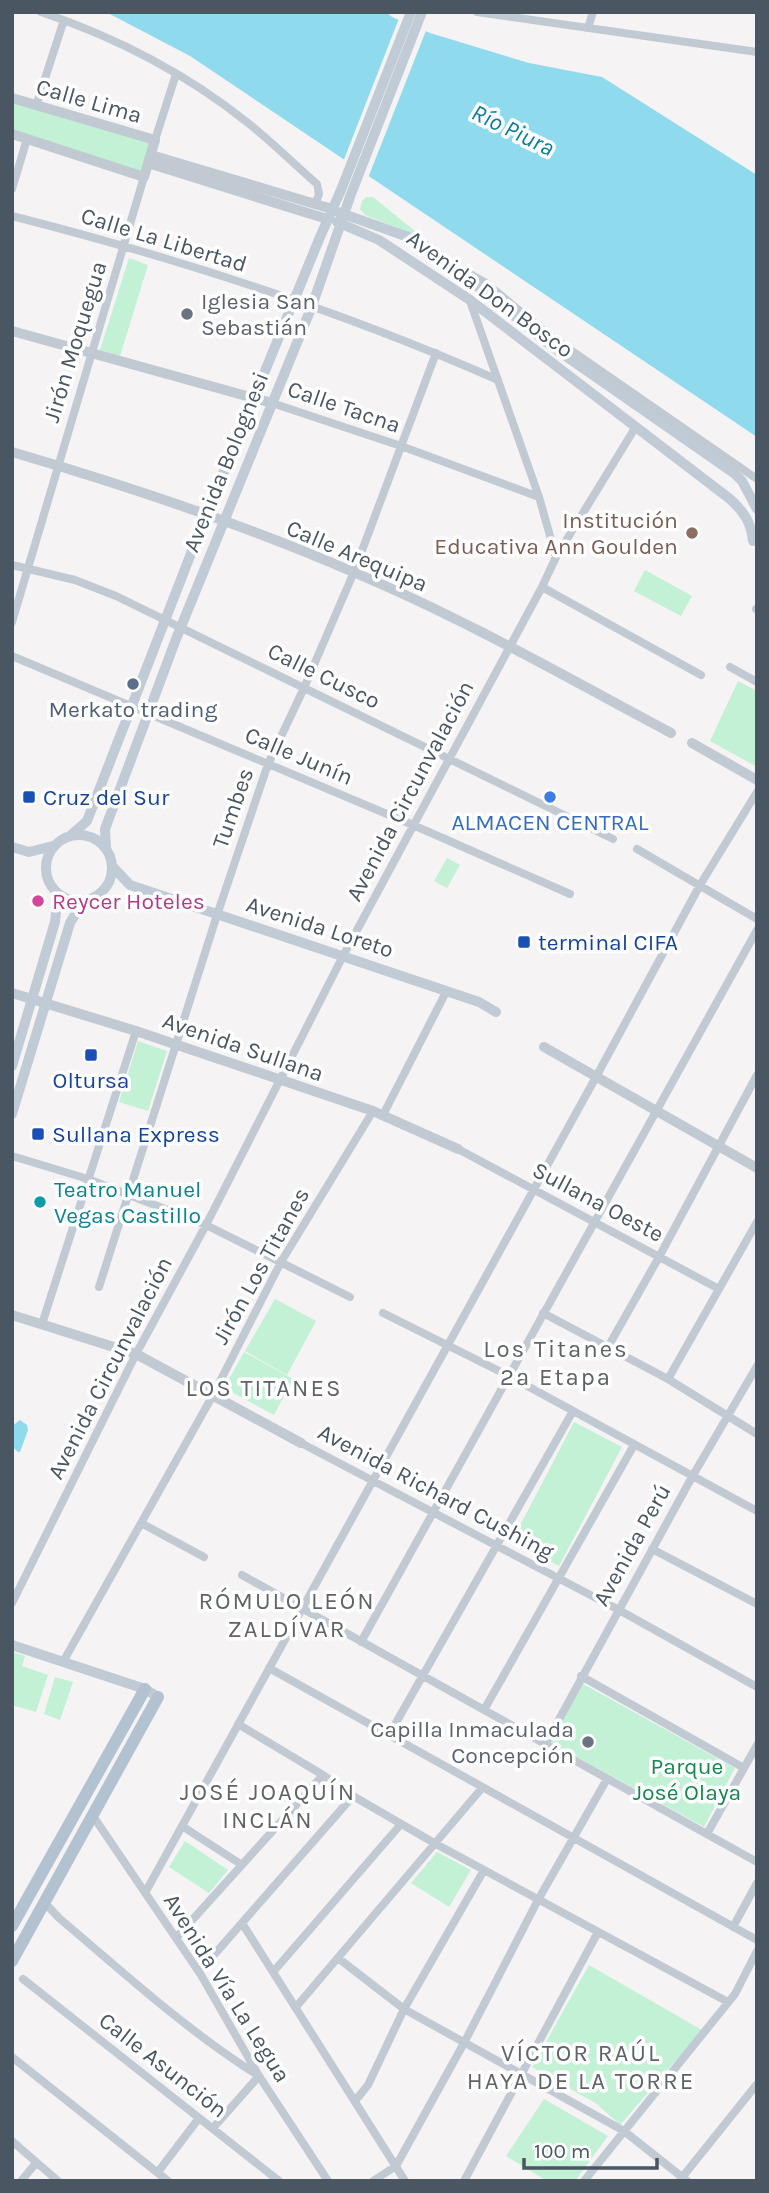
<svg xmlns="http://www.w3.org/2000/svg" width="769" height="2193" viewBox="0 0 769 2193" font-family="Karla,sans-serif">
  <rect width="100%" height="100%" fill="#f5f3f3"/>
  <path fill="#c3f1d5" d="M 12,98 L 155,140 L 144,177 L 12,134 Z
    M 366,197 L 373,197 L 426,240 L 365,215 L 360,209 L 362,201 Z
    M 129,258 L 148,265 L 120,356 L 100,350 Z
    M 645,570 L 692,596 L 681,616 L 634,591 Z
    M 738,681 L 757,691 L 757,767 L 710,741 Z
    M 447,858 L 460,865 L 447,888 L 434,881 Z
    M 138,1041 L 167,1051 L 148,1111 L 119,1102 Z
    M 275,1299 L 316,1321 L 287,1375 L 245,1351 Z
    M 244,1352 L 293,1379 L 274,1415 L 224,1388 Z
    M 574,1422 L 622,1447 L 559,1566 L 512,1541 Z
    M 12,1652 L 25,1656 L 22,1666 L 48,1675 L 36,1712 L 12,1705 Z
    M 55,1677 L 73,1682 L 60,1720 L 44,1714 Z
    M 583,1684 L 735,1768 L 704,1827 L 550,1742 Z
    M 185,1841 L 228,1870 L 209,1893 L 169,1867 Z
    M 437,1852 L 471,1870 L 449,1907 L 411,1883 Z
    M 589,1965 L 702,2030 L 620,2125 L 597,2104 L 532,2067 Z
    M 544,2099 L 608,2136 L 575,2181 L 547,2181 L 506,2156 Z"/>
  <path fill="#90daee" d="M 106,12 L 386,12 L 392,17 L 430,33 L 529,63 L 602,77 L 757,175 L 757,437 L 190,56 Z
    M 20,1420 L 27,1425 L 28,1430 L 20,1452 L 18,1452 L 12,1446 L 12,1426 Z"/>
  <path fill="#f5f3f3" d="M 400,16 L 427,28 L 368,178 L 343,162 Z"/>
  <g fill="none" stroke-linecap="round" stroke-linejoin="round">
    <path stroke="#c1cad2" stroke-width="8" d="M 41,12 C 115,37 187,74 248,123 C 272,142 294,164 317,184 L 319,194 L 315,204
      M 477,12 L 757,52
      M 588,28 L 593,12
      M 36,106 L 64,20
      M 155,140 L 176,74
      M 12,189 L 27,139
      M 12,216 C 177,258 342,311 498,380
      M 463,270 L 486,283 L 549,335 L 757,479
      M 470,301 L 539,497 L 556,557
      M 272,403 L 401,446 L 539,497
      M 12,565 L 75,580 L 116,596 L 613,839
      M 542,587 L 701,675
      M 756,609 L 757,609
      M 12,622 L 144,177
      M 12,656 L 413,825 L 570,894
      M 730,667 L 757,682
      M 637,849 L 757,919
      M 383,1115 L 446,992
      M 458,1149 L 719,1289
      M 12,1156 L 88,1179 L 206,1225 L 350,1297
      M 99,1287 L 217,915 L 268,764 L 304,688 L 354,572 L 436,353
      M 383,1313 L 509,1376 L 757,1511
      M 543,1313 L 668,1379 L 757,1434
      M 42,1324 L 136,1031
      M 608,1347 L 659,1257 L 757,1075
      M 668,1379 L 757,1222
      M 301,1443 L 619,1610 L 757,1687
      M 141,1523 L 204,1557
      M 652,1549 L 757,1604
      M 242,1575 L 757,1862
      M 12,1603 L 136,1354 L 206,1225 L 343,956 L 542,587 L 556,557 L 635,428
      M 361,1642 L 757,930
      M 63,1662 L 213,1395 L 281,1262 L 373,1111
      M 269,1668 L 757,1940
      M 581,1676 L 744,1768
      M 484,1710 L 634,1445
      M 238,1724 L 323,1775 L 353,1796 L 436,1844 L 728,2002
      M 389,1735 L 573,1411
      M 545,1745 L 692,1477 L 757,1366
      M 93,1816 L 201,1975 L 259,2076 L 328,2181
      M 182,1826 L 242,1865
      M 708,1832 L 757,1745
      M 145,1893 L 596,1077 L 700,885 L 757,792
      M 45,1903 L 59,1918 C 123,1972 187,2031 259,2076 L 213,2128
      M 242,1923 L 405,2181
      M 733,1927 L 757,1883
      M 176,1938 L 323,1775
      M 338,1958 L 404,2009 L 624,2131 L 687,2181
      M 274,1971 L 401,1824
      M 199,1972 L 353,1796
      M 23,1979 L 279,2181
      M 296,2007 L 482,1788
      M 12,2057 L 168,2181
      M 355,2101 L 368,2085 L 404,2009 L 484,1870
      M 12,2141 L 58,2181
      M 158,2172 L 199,2118
      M 680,2180 L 757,2084
      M 21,2181 L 36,2163
      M 373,2181 L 396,2166 L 464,2043 L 538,1900 L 607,1779
      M 464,2181 L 598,1932
      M 584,2181 L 735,1994 L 757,1951"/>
    <path stroke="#c1cad2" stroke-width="10" d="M 12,98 L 155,140 L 144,177 L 12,134
      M 151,155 L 332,209
      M 148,163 L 327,219
      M 12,331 L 272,403
      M 12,452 C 128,486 243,524 353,572 C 463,618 566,677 671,733
      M 692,743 L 757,780
      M 12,993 L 136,1031 L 373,1111 L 458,1149
      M 544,1047 L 757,1168
      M 12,1315 L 136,1354 L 301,1443"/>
    <path stroke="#c1cbd6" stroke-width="10" d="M 338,212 L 411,238 L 431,249 L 554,348 L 735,474 L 742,481 L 757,509
      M 337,222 L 379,240 L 470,300 L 730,499 C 744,512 751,522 753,541
      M46 868a33 33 0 1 1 66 0a33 33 0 1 1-66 0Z
      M 70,836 L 87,821 L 206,515 L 320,237 L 341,190 L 411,12
      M 12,847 L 29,852 L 53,846
      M 106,849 L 105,829 L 176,639 L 312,306 L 351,194 L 422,12
      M 112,866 L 130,885 L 479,1002 L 496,1012
      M 12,1066 L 55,922 L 58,894
      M 12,1114 L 70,923 L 77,911 L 87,900
      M 12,1645 L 145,1689 L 158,1697"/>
    <path stroke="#b3c2d1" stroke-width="12" d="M 12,1926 L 145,1689
      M 12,1961 L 158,1697"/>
  </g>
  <g fill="#6b7280" stroke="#fff" stroke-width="2.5">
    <circle cx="187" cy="314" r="7"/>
    <circle cx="588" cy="1742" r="7"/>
  </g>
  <circle fill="#8d6e63" stroke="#fff" stroke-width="2.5" cx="692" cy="533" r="7"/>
  <circle fill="#5c6f8a" stroke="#fff" stroke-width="2.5" cx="133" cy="684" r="7"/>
  <g fill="#1a4fb4" stroke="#fff" stroke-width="2.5">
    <rect x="22" y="790" width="14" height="14" rx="3.5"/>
    <rect x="517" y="935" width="14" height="14" rx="3.5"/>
    <rect x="84" y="1048" width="14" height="14" rx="3.5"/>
    <rect x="31" y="1127" width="14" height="14" rx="3.5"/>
  </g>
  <circle fill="#3f7fe0" stroke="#fff" stroke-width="2.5" cx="550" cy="797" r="7"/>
  <circle fill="#d1479c" stroke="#fff" stroke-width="2.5" cx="38" cy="901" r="7"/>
  <circle fill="#0f9aa8" stroke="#fff" stroke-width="2.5" cx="40" cy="1202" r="7"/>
  <g text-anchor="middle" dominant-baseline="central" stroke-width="7" stroke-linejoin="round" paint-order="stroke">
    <g font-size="23" fill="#4a5661" stroke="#fff">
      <text transform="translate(89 101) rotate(16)">Calle Lima</text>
      <text transform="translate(164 240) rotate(17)">Calle La Libertad</text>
      <text transform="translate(490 294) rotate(36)">Avenida Don Bosco</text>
      <text transform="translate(75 342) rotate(-73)">Jirón Moquegua</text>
      <text transform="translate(344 407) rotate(19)">Calle Tacna</text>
      <text transform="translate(226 462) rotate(-68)">Avenida Bolognesi</text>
      <text transform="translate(357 556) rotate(23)">Calle Arequipa</text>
      <text transform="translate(324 676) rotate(26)">Calle Cusco</text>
      <text transform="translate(299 756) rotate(23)">Calle Junín</text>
      <text transform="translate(410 791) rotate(-62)">Avenida Circunvalación</text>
      <text transform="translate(233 808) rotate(-71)">Tumbes</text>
      <text transform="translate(320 927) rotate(18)">Avenida Loreto</text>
      <text transform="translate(243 1047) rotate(19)">Avenida Sullana</text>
      <text transform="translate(598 1202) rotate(28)">Sullana Oeste</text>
      <text transform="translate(261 1266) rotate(-61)">Jirón Los Titanes</text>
      <text transform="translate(110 1368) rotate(-63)">Avenida Circunvalación</text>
      <text transform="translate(436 1492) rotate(28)">Avenida Richard Cushing</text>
      <text transform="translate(632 1545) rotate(-61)">Avenida Perú</text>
      <text transform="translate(227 1988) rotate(58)">Avenida Vía La Legua</text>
      <text transform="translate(163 2065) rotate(38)">Calle Asunción</text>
    </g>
    <g font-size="23" fill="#5b616d" stroke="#fff" text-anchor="start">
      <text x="201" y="301">Iglesia San<tspan x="201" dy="26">Sebastián</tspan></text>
      <text x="574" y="1729" text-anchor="end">Capilla Inmaculada<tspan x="574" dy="26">Concepción</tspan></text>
    </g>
    <g font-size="23" fill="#785e54" stroke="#fff" text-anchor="end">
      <text x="678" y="520">Institución<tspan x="678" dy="26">Educativa Ann Goulden</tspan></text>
    </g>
    <g font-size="23" fill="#4e5e75" stroke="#fff">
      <text x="133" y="709">Merkato trading</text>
    </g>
    <g font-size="23" fill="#164399" stroke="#fff" text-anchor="start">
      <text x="43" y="797">Cruz del Sur</text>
      <text x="538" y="942">terminal CIFA</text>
      <text x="91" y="1080" text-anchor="middle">Oltursa</text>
      <text x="52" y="1134">Sullana Express</text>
    </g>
    <g font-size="23" fill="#366cbe" stroke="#fff">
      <text x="550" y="822">ALMACEN CENTRAL</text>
    </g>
    <g font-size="23" fill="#b23c85" stroke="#fff" text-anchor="start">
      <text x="52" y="901">Reycer Hoteles</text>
    </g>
    <g font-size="23" fill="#0d838f" stroke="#fff" text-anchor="start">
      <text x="54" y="1189">Teatro Manuel<tspan x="54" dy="26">Vegas Castillo</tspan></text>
    </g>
    <g font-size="23" fill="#17864f" stroke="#fff">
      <text x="687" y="1766">Parque<tspan x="687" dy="26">José Olaya</tspan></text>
    </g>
    <g font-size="24" font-style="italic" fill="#0c7c9b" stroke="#fff">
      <text transform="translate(513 130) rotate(26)">Río Piura</text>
    </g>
    <g font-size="24" letter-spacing="2" fill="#5f6368" stroke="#fff">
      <text x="556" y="1349">Los Titanes<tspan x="556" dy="28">2ª Etapa</tspan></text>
      <text x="264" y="1388">LOS TITANES</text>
      <text x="287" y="1601">RÓMULO LEÓN<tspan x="287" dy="28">ZALDÍVAR</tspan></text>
      <text x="268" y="1792">JOSÉ JOAQUÍN<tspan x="268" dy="28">INCLÁN</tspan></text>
      <text x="581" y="2053">VÍCTOR RAÚL<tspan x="581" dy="28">HAYA DE LA TORRE</tspan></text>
    </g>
  </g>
  <rect width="769" height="2193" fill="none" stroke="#4a5661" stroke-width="28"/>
  <path d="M524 2158v10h133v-10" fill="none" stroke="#4a5661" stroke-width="3.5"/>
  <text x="534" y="2158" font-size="21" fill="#4a5661" stroke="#ffffff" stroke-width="5" paint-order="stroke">100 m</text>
</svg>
